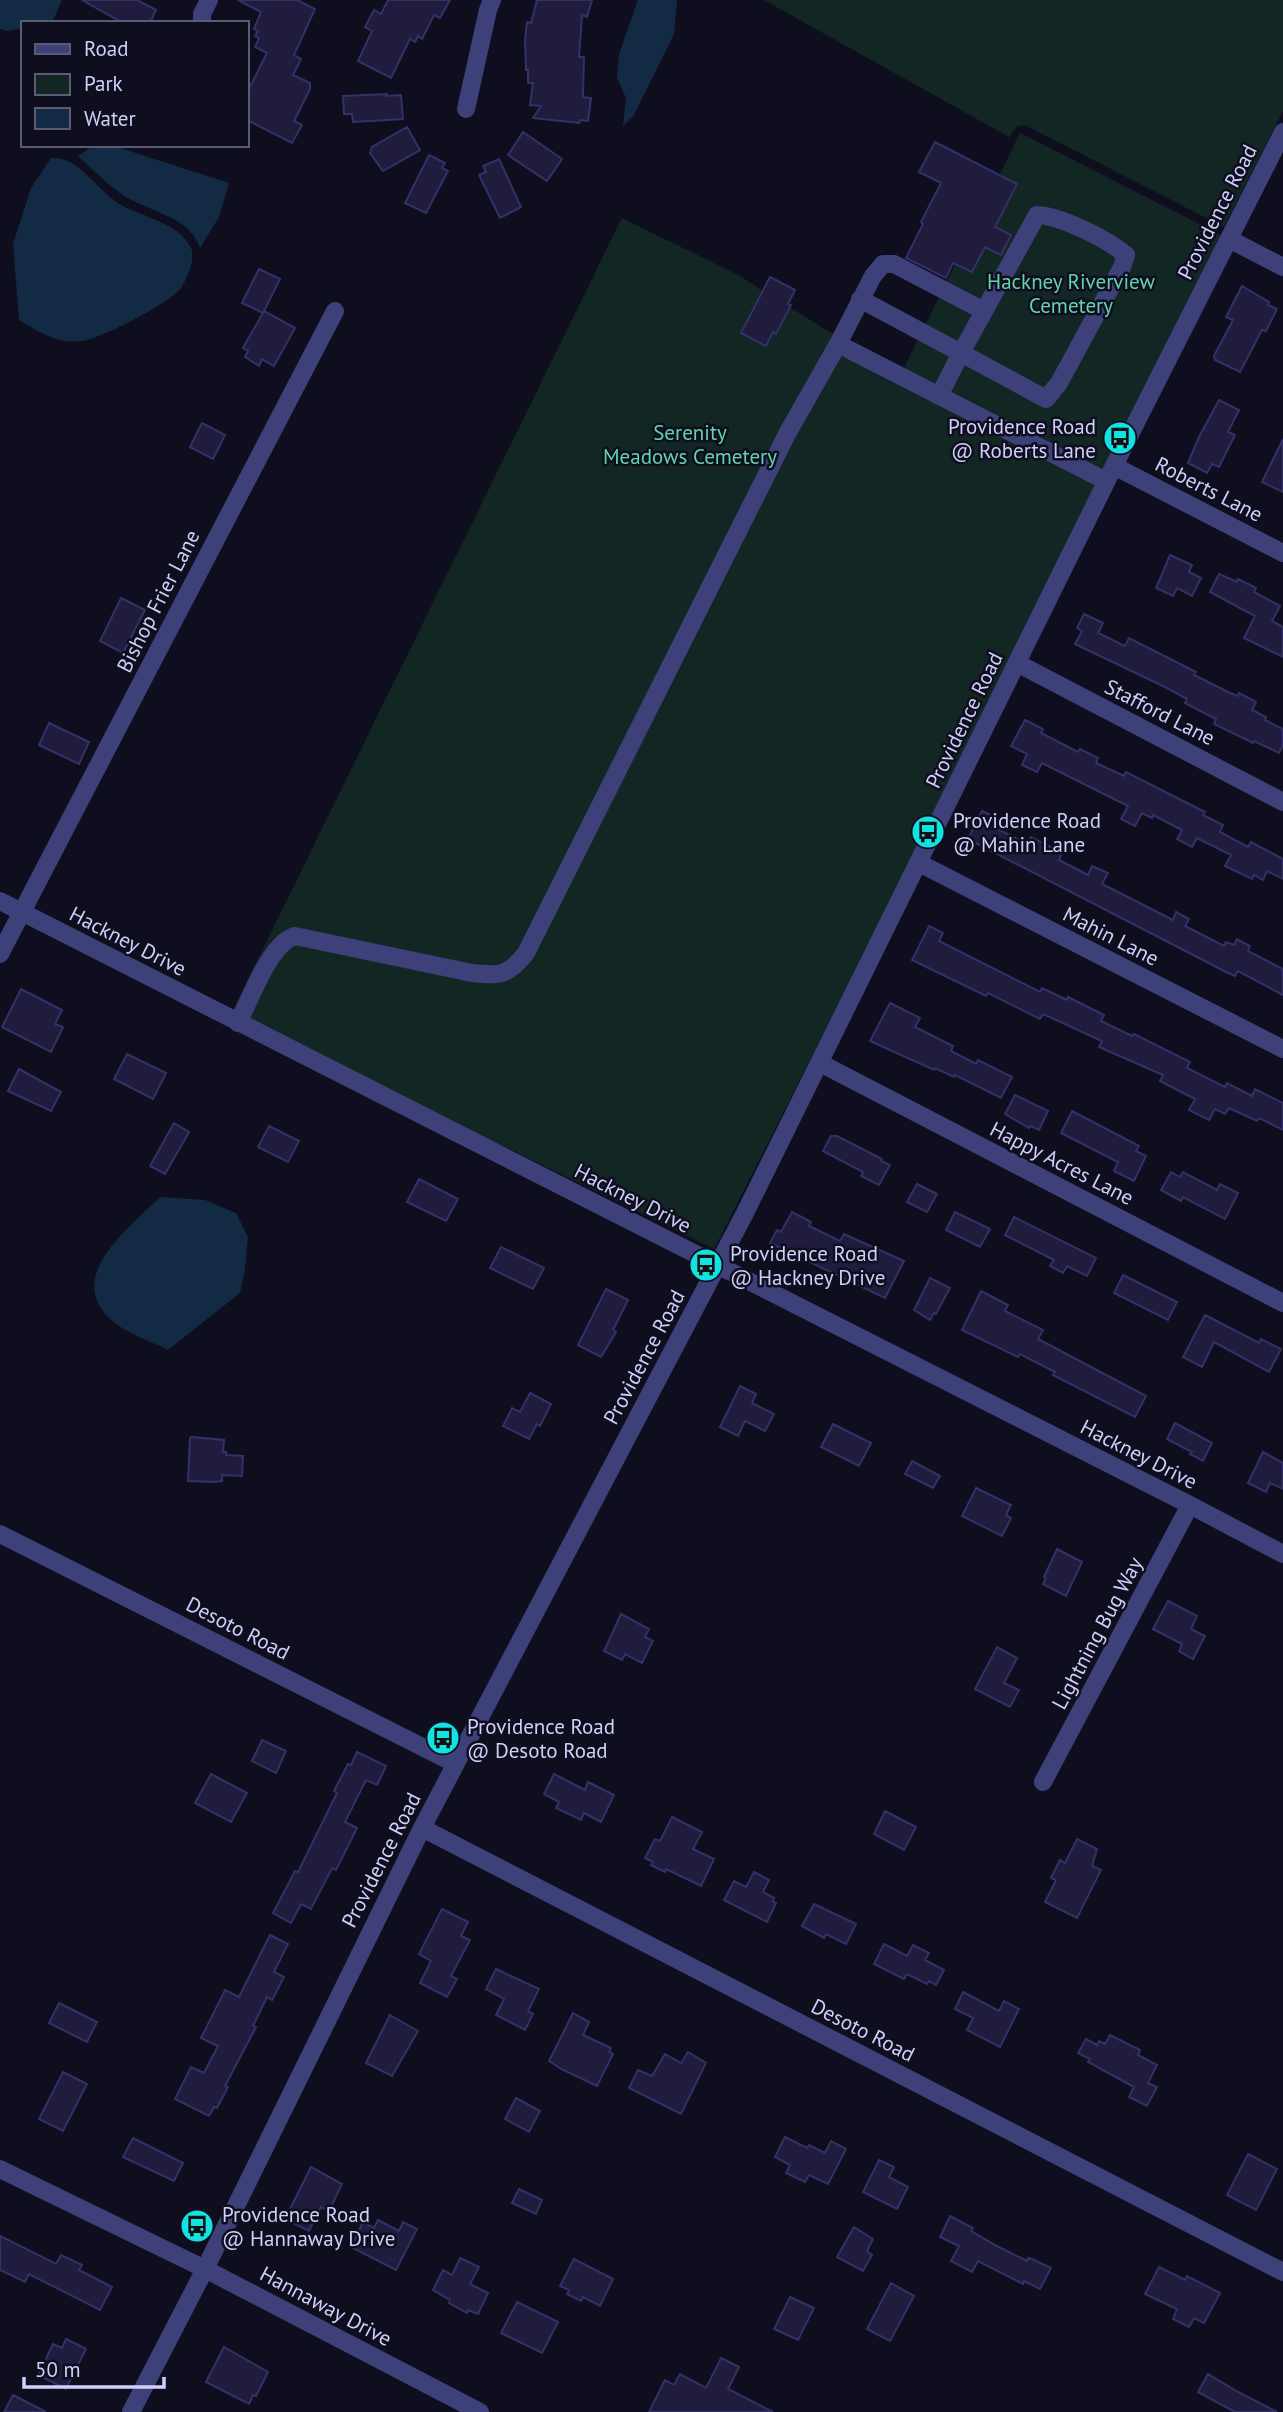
<svg xmlns="http://www.w3.org/2000/svg" width="1283" height="2412" viewBox="0 0 1283 2412" font-family="'PT Sans',sans-serif">
  <rect width="100%" height="100%" fill="#0f0e1e"/>
  <path fill="#122724" d="M 764,0 L 1283,0 L 1283,111 L 1224,227 L 1025,125 L 1017,126 L 1009,137 Z
    M 1020,133 L 1229,239 L 714,1249 L 518,1153 L 229,1018 L 622,218 L 738,275 L 900,376 Z"/>
  <path fill="#122a43" d="M 0,0 L 62,0 L 52,23 L 23,23 L 23,28 L 6,31 L 0,29 Z
    M 638,0 L 677,0 L 674,34 L 634,115 L 623,126 L 626,98 L 617,78 L 619,54 Z
    M 94,145 L 111,145 L 229,183 L 219,217 L 200,248 C 190,215 144,211 120,193 C 105,182 92,169 78,156 Z
    M 51,158 C 77,156 96,187 115,201 C 137,217 179,221 191,248 C 196,258 187,279 181,288 C 170,303 102,338 83,341 C 59,345 39,332 19,320 L 13,244 L 31,188 Z
    M 160,1197 L 205,1200 L 236,1213 L 248,1237 L 245,1269 L 240,1293 L 168,1350 C 153,1342 133,1336 119,1326 C 57,1282 127,1230 160,1197 Z"/>
  <path fill="#1f1c3d" stroke="#353067" stroke-width="2" d="M 82,0 L 137,0 L 156,10 L 150,23 L 123,23 Z
    M 238,0 L 297,0 L 315,9 L 294,55 L 301,59 L 293,75 L 310,83 L 310,89 L 294,121 L 302,125 L 292,143 L 247,120 L 247,93 L 267,53 L 255,47 L 259,38 L 255,36 L 258,31 L 254,29 L 261,12 Z
    M 388,0 L 450,0 L 440,18 L 434,15 L 422,39 L 418,36 L 415,42 L 410,39 L 391,78 L 358,61 L 372,31 L 365,27 L 374,10 L 381,14 Z
    M 537,0 L 592,0 L 587,17 L 582,15 L 579,57 L 584,57 L 583,97 L 591,98 L 588,121 L 580,120 L 579,123 L 533,118 L 541,106 L 530,105 L 533,83 L 528,83 L 528,70 L 526,70 L 525,40 L 527,22 L 531,23 Z
    M 387,94 L 386,96 L 401,95 L 403,119 L 353,122 L 352,114 L 344,114 L 343,96 Z
    M 407,127 L 420,150 L 383,171 L 370,153 L 372,147 Z
    M 523,132 L 562,159 L 547,181 L 508,155 Z
    M 935,142 L 1017,184 L 995,227 L 1011,235 L 1001,255 L 985,247 L 972,272 L 953,263 L 946,278 L 906,258 L 923,224 L 921,222 L 941,183 L 919,172 Z
    M 429,155 L 445,163 L 442,168 L 448,171 L 426,213 L 405,203 Z
    M 499,159 L 521,207 L 500,218 L 479,175 L 486,172 L 483,166 Z
    M 259,269 L 280,279 L 264,311 L 295,328 L 274,366 L 262,359 L 259,366 L 245,357 L 248,351 L 243,348 L 263,313 L 242,303 Z
    M 770,277 L 795,290 L 788,304 L 791,305 L 776,334 L 773,332 L 766,346 L 741,333 Z
    M 1242,286 L 1269,302 L 1268,305 L 1277,309 L 1266,331 L 1262,330 L 1240,372 L 1215,360 L 1214,356 L 1233,320 L 1226,317 Z
    M 1219,400 L 1239,410 L 1228,432 L 1235,435 L 1219,467 L 1212,464 L 1207,473 L 1188,463 L 1199,437 Z
    M 202,423 L 225,435 L 213,459 L 190,447 Z
    M 1283,439 L 1283,492 L 1262,482 Z
    M 1170,555 L 1192,565 L 1189,572 L 1201,578 L 1192,596 L 1177,588 L 1173,596 L 1156,588 Z
    M 1219,574 L 1237,582 L 1238,579 L 1256,588 L 1254,592 L 1280,606 L 1272,621 L 1283,627 L 1283,657 L 1244,638 L 1255,616 L 1210,592 Z
    M 121,598 L 145,610 L 123,653 L 100,641 Z
    M 1084,614 L 1103,623 L 1098,633 L 1125,646 L 1129,638 L 1196,672 L 1194,675 L 1230,693 L 1238,696 L 1239,693 L 1256,702 L 1252,710 L 1266,717 L 1265,720 L 1283,729 L 1283,745 L 1279,753 L 1254,741 L 1253,743 L 1214,724 L 1216,719 L 1185,703 L 1187,699 L 1167,688 L 1075,644 L 1082,631 L 1077,628 Z
    M 1025,720 L 1043,729 L 1041,733 L 1078,752 L 1080,749 L 1098,758 L 1096,763 L 1124,776 L 1126,772 L 1205,812 L 1203,815 L 1223,825 L 1220,832 L 1248,847 L 1251,842 L 1283,859 L 1283,879 L 1267,871 L 1263,880 L 1254,875 L 1252,879 L 1225,866 L 1231,855 L 1197,838 L 1192,847 L 1177,839 L 1182,830 L 1153,815 L 1152,818 L 1142,813 L 1135,826 L 1121,819 L 1128,806 L 1042,763 L 1037,772 L 1022,765 L 1027,754 L 1011,746 Z
    M 49,723 L 89,742 L 79,764 L 39,745 Z
    M 982,811 L 998,819 L 994,827 L 1027,844 L 1031,837 L 1062,853 L 1059,860 L 1088,875 L 1092,866 L 1108,873 L 1102,884 L 1173,920 L 1176,912 L 1189,919 L 1185,926 L 1224,946 L 1226,942 L 1234,945 L 1237,939 L 1250,946 L 1248,951 L 1283,969 L 1283,995 L 1238,971 L 1235,976 L 1228,973 L 968,839 Z
    M 929,926 L 943,933 L 939,941 L 1040,992 L 1042,988 L 1067,1000 L 1068,997 L 1104,1015 L 1101,1021 L 1132,1036 L 1134,1034 L 1190,1062 L 1187,1068 L 1225,1087 L 1227,1083 L 1252,1096 L 1255,1089 L 1283,1103 L 1283,1130 L 1259,1118 L 1257,1121 L 1229,1108 L 1225,1114 L 1215,1109 L 1209,1120 L 1189,1110 L 1195,1099 L 1160,1081 L 1163,1075 L 1099,1047 L 1102,1041 L 1043,1014 L 1040,1019 L 988,993 L 986,996 L 912,960 Z
    M 21,989 L 62,1010 L 55,1024 L 63,1027 L 51,1052 L 2,1027 Z
    M 890,1003 L 920,1018 L 915,1027 L 953,1046 L 951,1051 L 976,1064 L 978,1060 L 1012,1077 L 1001,1098 L 955,1075 L 954,1077 L 935,1068 L 934,1070 L 870,1041 Z
    M 127,1054 L 166,1073 L 153,1099 L 114,1079 Z
    M 19,1069 L 61,1092 L 51,1111 L 8,1091 Z
    M 1015,1095 L 1048,1111 L 1039,1130 L 1031,1126 L 1029,1128 L 1005,1114 Z
    M 1072,1111 L 1139,1146 L 1136,1151 L 1146,1156 L 1134,1181 L 1114,1171 L 1118,1162 L 1061,1133 Z
    M 174,1123 L 189,1132 L 165,1174 L 150,1166 Z
    M 269,1126 L 299,1141 L 288,1162 L 258,1147 Z
    M 831,1136 L 837,1136 L 882,1159 L 881,1161 L 890,1165 L 879,1185 L 861,1176 L 863,1172 L 823,1151 Z
    M 1171,1172 L 1180,1177 L 1183,1172 L 1217,1190 L 1220,1184 L 1238,1193 L 1225,1219 L 1183,1197 L 1181,1201 L 1161,1190 Z
    M 419,1179 L 458,1199 L 446,1221 L 407,1202 Z
    M 917,1184 L 937,1194 L 927,1212 L 907,1202 Z
    M 792,1212 L 811,1222 L 809,1226 L 840,1241 L 844,1234 L 904,1261 L 885,1298 L 770,1243 L 777,1230 L 781,1232 Z
    M 955,1212 L 990,1229 L 980,1247 L 946,1230 Z
    M 1014,1217 L 1096,1258 L 1087,1276 L 1067,1266 L 1063,1273 L 1050,1266 L 1054,1260 L 1005,1235 Z
    M 501,1247 L 544,1268 L 533,1289 L 490,1268 Z
    M 1123,1275 L 1177,1302 L 1168,1320 L 1114,1293 Z
    M 930,1278 L 950,1288 L 936,1314 L 934,1313 L 930,1320 L 914,1310 Z
    M 606,1289 L 628,1300 L 613,1330 L 616,1332 L 601,1357 L 578,1345 Z
    M 981,1291 L 1008,1305 L 1005,1311 L 1043,1330 L 1038,1339 L 1146,1396 L 1135,1417 L 1053,1375 L 1055,1372 L 1020,1354 L 1018,1357 L 962,1330 Z
    M 1205,1315 L 1259,1343 L 1261,1339 L 1281,1349 L 1269,1372 L 1214,1342 L 1202,1367 L 1183,1357 Z
    M 740,1386 L 756,1394 L 752,1403 L 774,1414 L 765,1431 L 745,1421 L 738,1436 L 720,1427 Z
    M 530,1393 L 551,1404 L 540,1426 L 537,1424 L 529,1439 L 503,1426 L 512,1408 L 520,1412 Z
    M 1175,1423 L 1212,1443 L 1203,1461 L 1190,1454 L 1192,1452 L 1167,1439 Z
    M 833,1424 L 871,1443 L 859,1466 L 821,1447 Z
    M 192,1437 L 224,1440 L 223,1452 L 226,1452 L 226,1455 L 243,1456 L 242,1476 L 222,1475 L 222,1481 L 213,1482 L 188,1481 L 190,1438 Z
    M 1263,1452 L 1283,1463 L 1283,1489 L 1270,1483 L 1266,1492 L 1248,1483 Z
    M 912,1461 L 940,1476 L 933,1488 L 905,1474 Z
    M 976,1488 L 1011,1505 L 1006,1515 L 1011,1518 L 1002,1536 L 962,1516 Z
    M 1057,1549 L 1082,1562 L 1066,1596 L 1043,1584 L 1046,1578 L 1044,1577 Z
    M 1168,1601 L 1197,1616 L 1191,1629 L 1205,1636 L 1193,1659 L 1179,1651 L 1182,1644 L 1153,1629 Z
    M 621,1614 L 649,1629 L 645,1637 L 653,1641 L 642,1663 L 625,1654 L 622,1660 L 604,1651 Z
    M 997,1647 L 1017,1658 L 1004,1683 L 1019,1690 L 1010,1707 L 975,1689 Z
    M 262,1740 L 286,1751 L 276,1773 L 252,1761 Z
    M 357,1752 L 386,1766 L 377,1785 L 366,1780 L 345,1822 L 357,1828 L 336,1870 L 332,1868 L 311,1909 L 301,1904 L 291,1923 L 273,1913 L 295,1871 L 298,1872 L 334,1799 L 337,1793 L 334,1791 L 348,1764 L 351,1765 Z
    M 211,1774 L 247,1793 L 231,1822 L 195,1803 Z
    M 554,1774 L 585,1790 L 588,1782 L 614,1795 L 601,1822 L 584,1813 L 581,1820 L 556,1808 L 559,1802 L 544,1794 Z
    M 885,1811 L 916,1827 L 904,1850 L 874,1834 Z
    M 672,1817 L 702,1832 L 693,1849 L 714,1859 L 701,1886 L 666,1869 L 665,1872 L 651,1865 L 653,1862 L 645,1858 L 655,1839 L 660,1841 Z
    M 1077,1839 L 1097,1849 L 1092,1866 L 1101,1870 L 1077,1918 L 1045,1902 L 1056,1880 L 1051,1878 L 1060,1860 L 1065,1863 Z
    M 754,1872 L 769,1880 L 763,1892 L 774,1898 L 773,1901 L 776,1903 L 767,1922 L 724,1900 L 734,1881 L 746,1887 Z
    M 814,1904 L 856,1924 L 846,1944 L 826,1934 L 824,1938 L 802,1926 Z
    M 442,1909 L 468,1922 L 461,1936 L 470,1940 L 451,1976 L 457,1979 L 447,1997 L 420,1983 L 431,1961 L 419,1954 Z
    M 270,1935 L 288,1944 L 274,1972 L 284,1977 L 272,2000 L 267,1997 L 253,2026 L 256,2027 L 225,2086 L 228,2087 L 217,2108 L 214,2107 L 209,2116 L 175,2099 L 191,2067 L 204,2073 L 218,2046 L 201,2038 L 225,1990 L 239,1997 Z
    M 884,1944 L 907,1956 L 913,1945 L 929,1953 L 925,1960 L 944,1970 L 936,1985 L 929,1981 L 927,1984 L 907,1974 L 904,1979 L 874,1964 Z
    M 496,1969 L 539,1989 L 528,2011 L 533,2014 L 525,2030 L 496,2015 L 504,1999 L 486,1989 Z
    M 963,1992 L 999,2011 L 1004,2001 L 1019,2009 L 1000,2047 L 967,2030 L 973,2018 L 955,2009 Z
    M 59,2003 L 97,2022 L 87,2042 L 49,2023 Z
    M 573,2013 L 589,2022 L 583,2035 L 611,2048 L 609,2052 L 613,2054 L 597,2086 L 561,2069 L 549,2061 Z
    M 390,2015 L 418,2031 L 392,2076 L 366,2063 Z
    M 1110,2035 L 1140,2050 L 1138,2055 L 1157,2065 L 1148,2083 L 1157,2087 L 1147,2106 L 1129,2097 L 1134,2087 L 1088,2062 L 1090,2059 L 1078,2053 L 1086,2039 L 1097,2045 L 1099,2041 L 1105,2044 Z
    M 688,2052 L 706,2063 L 681,2114 L 629,2088 L 638,2070 L 652,2076 L 665,2054 L 681,2063 Z
    M 63,2072 L 87,2084 L 63,2131 L 39,2119 Z
    M 516,2098 L 540,2111 L 529,2132 L 505,2119 Z
    M 785,2137 L 807,2148 L 809,2145 L 825,2153 L 831,2141 L 846,2149 L 828,2184 L 809,2175 L 805,2182 L 786,2173 L 790,2165 L 775,2157 Z
    M 133,2138 L 183,2163 L 174,2181 L 123,2157 Z
    M 1248,2154 L 1277,2169 L 1256,2210 L 1227,2195 Z
    M 879,2160 L 894,2167 L 889,2177 L 908,2187 L 897,2209 L 863,2192 Z
    M 311,2167 L 342,2184 L 329,2211 L 321,2207 L 309,2231 L 285,2219 Z
    M 519,2189 L 542,2200 L 536,2214 L 512,2203 Z
    M 950,2216 L 973,2228 L 971,2231 L 995,2245 L 1027,2261 L 1028,2258 L 1032,2259 L 1051,2268 L 1040,2289 L 1024,2281 L 1023,2284 L 978,2261 L 972,2272 L 951,2261 L 959,2246 L 940,2237 Z
    M 378,2220 L 399,2231 L 403,2222 L 417,2229 L 396,2270 L 351,2247 L 363,2222 L 374,2228 Z
    M 854,2227 L 873,2239 L 867,2251 L 872,2255 L 863,2271 L 837,2257 Z
    M 0,2236 L 56,2264 L 61,2255 L 82,2265 L 79,2270 L 112,2287 L 100,2310 L 29,2274 L 25,2282 L 0,2270 Z
    M 460,2258 L 479,2267 L 470,2284 L 488,2293 L 478,2314 L 468,2310 L 467,2313 L 449,2303 L 450,2300 L 433,2290 L 443,2270 L 452,2275 Z
    M 574,2259 L 613,2279 L 600,2306 L 583,2297 L 581,2301 L 567,2294 L 569,2290 L 560,2286 Z
    M 1159,2267 L 1185,2280 L 1187,2276 L 1220,2293 L 1204,2323 L 1194,2318 L 1189,2327 L 1173,2319 L 1177,2309 L 1145,2294 Z
    M 891,2283 L 914,2296 L 890,2341 L 867,2329 Z
    M 790,2297 L 814,2308 L 798,2340 L 774,2329 Z
    M 517,2302 L 558,2322 L 542,2353 L 501,2333 Z
    M 66,2339 L 86,2349 L 66,2389 L 38,2375 L 53,2344 L 62,2348 Z
    M 224,2347 L 268,2372 L 256,2396 L 253,2395 L 249,2404 L 206,2382 Z
    M 721,2358 L 739,2367 L 728,2389 L 773,2412 L 649,2412 L 665,2380 L 674,2385 L 680,2374 L 706,2388 Z
    M 1208,2374 L 1238,2392 L 1277,2412 L 1235,2412 L 1198,2392 Z
    M 13,2395 L 46,2412 L 4,2412 Z"/>
  <g fill="none" stroke-linecap="round" stroke-linejoin="round">
    <path stroke="#3d4079" stroke-width="18" d="M 202,23 L 202,14 L 209,0
      M 466,109 L 488,10 L 492,0
      M 1229,239 L 1283,267
      M 860,299 L 961,353 L 1037,215 C 1061,216 1107,239 1126,255 L 1122,267 L 1059,383 L 1046,399 L 961,353 L 939,396
      M 838,344 L 1106,481
      M 1114,466 L 1283,553
      M 1017,663 L 1283,802
      M 919,863 L 1283,1049
      M 0,901 L 1190,1505 L 1283,1554
      M 0,954 L 335,311
      M 238,1023 C 250,1000 270,943 295,936 L 472,973 C 500,976 508,976 526,953 L 787,434 L 838,344 L 873,276 L 883,264 L 894,264 L 984,311
      M 820,1063 L 1283,1303
      M 0,1534 L 456,1764
      M 1043,1782 L 1190,1505
      M 422,1828 L 1283,2272
      M 0,2169 L 205,2269 L 480,2412
      M 131,2412 L 205,2269 L 422,1828 L 745,1213 L 1114,466 L 1283,132"/>
  </g>
  <defs>
    <symbol id="bus-disc" viewBox="-11 -11 22 22"><circle r="9.5" fill="#13e2e3" stroke="#0f0e1e"/><path d="M-5-6H5V4H4V6H2V4H-2V6H-4V4H-5ZM-3.5-4V0h7V-4ZM-3.5 1.2v1.5H-2V1.2ZM2 1.2v1.5H3.5V1.2Z" fill="#111"/></symbol>
  </defs>
  <g fill-rule="evenodd">
    <use href="#bus-disc" x="1101" y="419" width="38" height="38"/>
    <use href="#bus-disc" x="909" y="813" width="38" height="38"/>
    <use href="#bus-disc" x="687" y="1246" width="38" height="38"/>
    <use href="#bus-disc" x="424" y="1719" width="38" height="38"/>
    <use href="#bus-disc" x="178" y="2207" width="38" height="38"/>
  </g>
  <g text-anchor="middle" dominant-baseline="central" stroke-width="5" stroke-linejoin="round" paint-order="stroke">
    <g font-size="21" fill="#d0cffb" stroke="#0f0e1e">
      <text transform="translate(1217 212) rotate(-63)">Providence Road</text>
      <text transform="translate(1209 489) rotate(27)">Roberts Lane</text>
      <text transform="translate(158 601) rotate(-63)">Bishop Frier Lane</text>
      <text transform="translate(1160 712) rotate(27)">Stafford Lane</text>
      <text transform="translate(964 720) rotate(-64)">Providence Road</text>
      <text transform="translate(1111 936) rotate(27)">Mahin Lane</text>
      <text transform="translate(128 941) rotate(27)">Hackney Drive</text>
      <text transform="translate(1062 1163) rotate(27)">Happy Acres Lane</text>
      <text transform="translate(633 1198) rotate(27)">Hackney Drive</text>
      <text transform="translate(644 1357) rotate(-62)">Providence Road</text>
      <text transform="translate(1139 1454) rotate(27)">Hackney Drive</text>
      <text transform="translate(238 1628) rotate(27)">Desoto Road</text>
      <text transform="translate(1097 1633) rotate(-62)">Lightning Bug Way</text>
      <text transform="translate(381 1860) rotate(-63)">Providence Road</text>
      <text transform="translate(863 2030) rotate(27)">Desoto Road</text>
      <text transform="translate(326 2306) rotate(28)">Hannaway Drive</text>
    </g>
    <g font-size="21" fill="#62d4ac" stroke="#0f0e1e">
      <text x="1071" y="281">Hackney Riverview<tspan x="1071" dy="24">Cemetery</tspan></text>
      <text x="690" y="432">Serenity<tspan x="690" dy="24">Meadows Cemetery</tspan></text>
    </g>
    <g font-size="21" fill="#d0cffb" stroke="#0f0e1e" text-anchor="start">
      <text x="1096" y="426" text-anchor="end">Providence Road<tspan x="1096" dy="24">@ Roberts Lane</tspan></text>
      <text x="953" y="820">Providence Road<tspan x="953" dy="24">@ Mahin Lane</tspan></text>
      <text x="730" y="1253">Providence Road<tspan x="730" dy="24">@ Hackney Drive</tspan></text>
      <text x="467" y="1726">Providence Road<tspan x="467" dy="24">@ Desoto Road</tspan></text>
      <text x="222" y="2214">Providence Road<tspan x="222" dy="24">@ Hannaway Drive</tspan></text>
    </g>
  </g>
  <rect x="21" y="21" width="228" height="126" fill="#0f0e1e" stroke="#5c5b76" stroke-width="2"/>
  <rect x="35" y="44" width="35" height="10" fill="#3d4079" stroke="#5c5b76" stroke-width="2"/>
  <text x="84" y="56" font-size="21" fill="#d0cffb">Road</text>
  <rect x="35" y="74" width="35" height="21" fill="#122724" stroke="#5c5b76" stroke-width="2"/>
  <text x="84" y="91" font-size="21" fill="#d0cffb">Park</text>
  <rect x="35" y="108" width="35" height="21" fill="#122a43" stroke="#5c5b76" stroke-width="2"/>
  <text x="84" y="126" font-size="21" fill="#d0cffb">Water</text>
  <path d="M24 2377v10h140v-10" fill="none" stroke="#d0cffb" stroke-width="3.5"/>
  <text x="35" y="2377" font-size="21" fill="#d0cffb" stroke="#0f0e1e" stroke-width="5" paint-order="stroke">50 m</text>
</svg>
